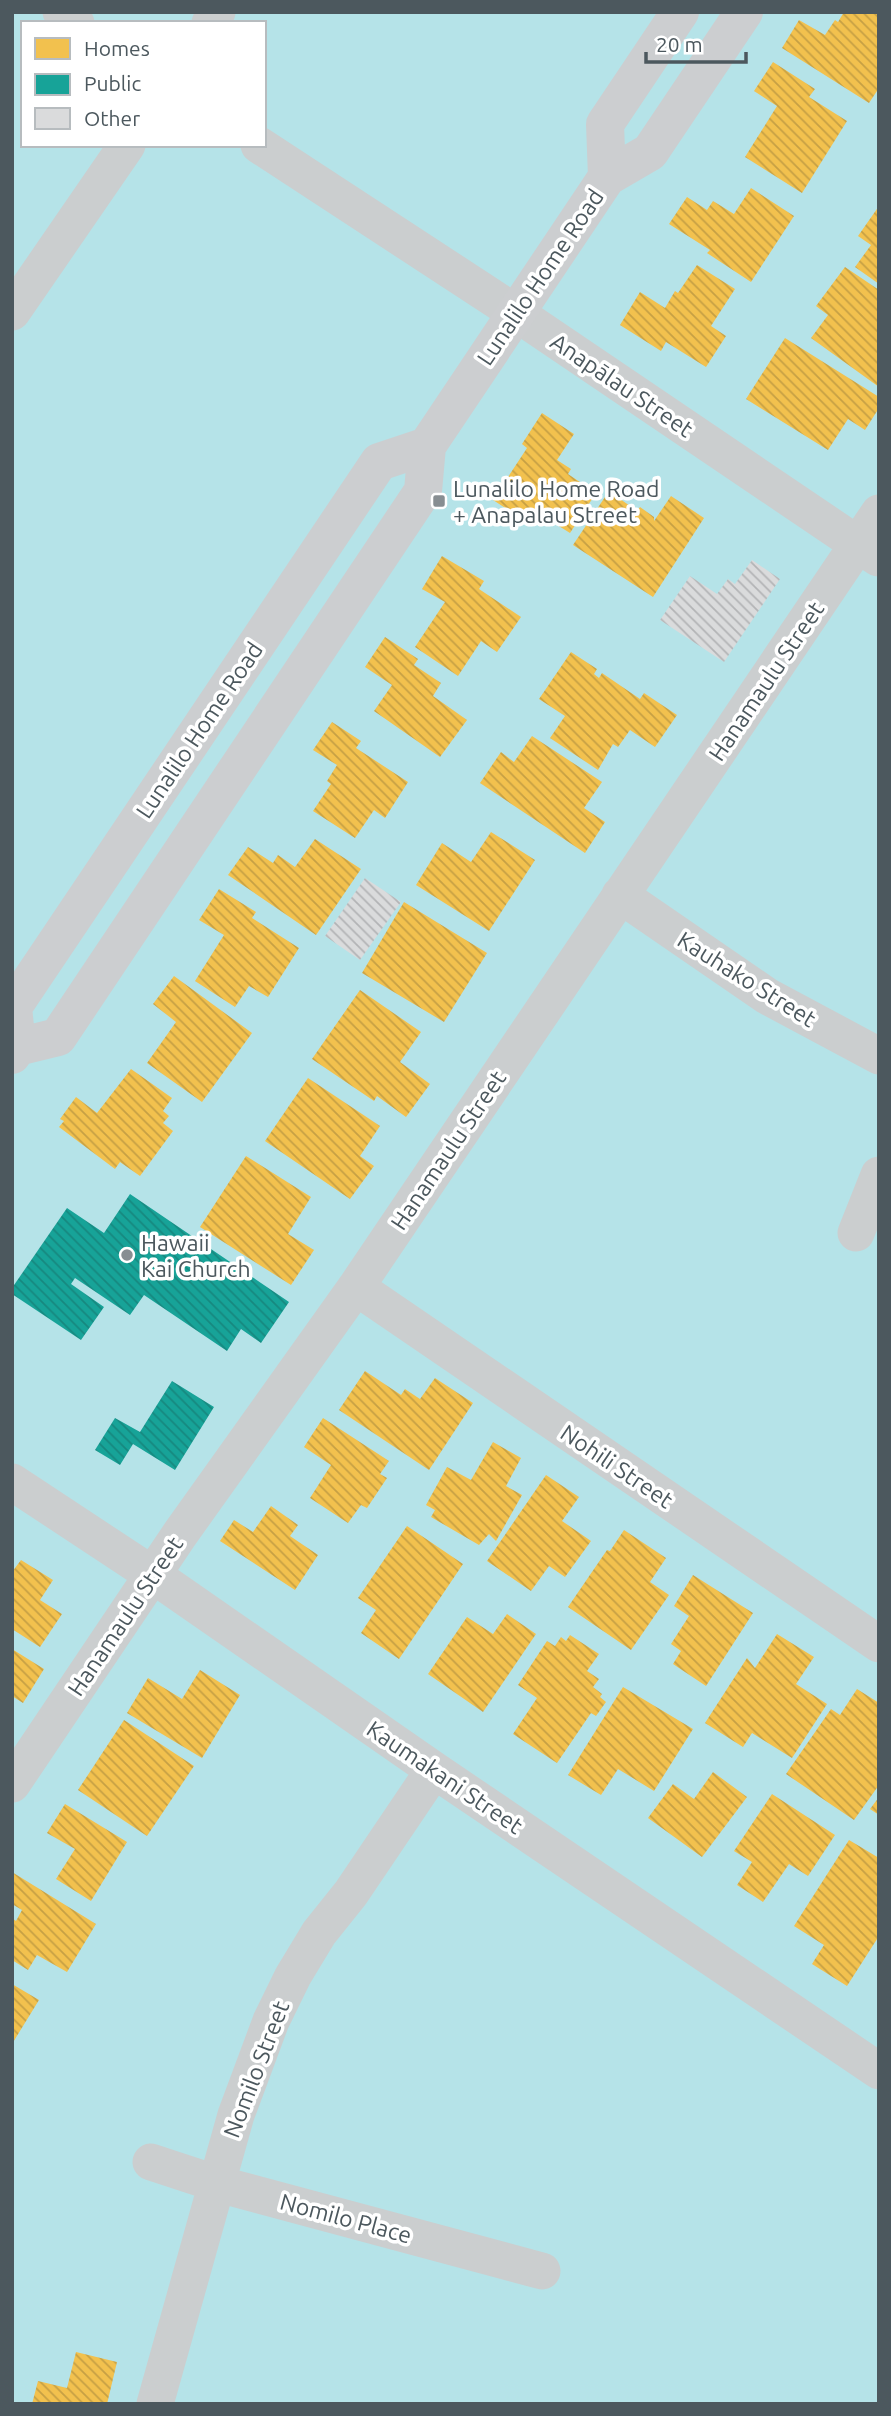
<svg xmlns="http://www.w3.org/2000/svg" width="891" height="2416" viewBox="0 0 891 2416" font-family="Ubuntu,sans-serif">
  <defs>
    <pattern id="homes-back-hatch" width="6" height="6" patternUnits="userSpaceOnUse" patternTransform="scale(1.75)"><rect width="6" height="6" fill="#f2c14e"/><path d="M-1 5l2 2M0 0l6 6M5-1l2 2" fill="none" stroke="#c6a044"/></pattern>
    <pattern id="public-back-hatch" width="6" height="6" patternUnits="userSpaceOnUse" patternTransform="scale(1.75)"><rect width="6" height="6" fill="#17a398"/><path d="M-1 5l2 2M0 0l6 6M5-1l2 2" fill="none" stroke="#17887f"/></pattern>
    <pattern id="building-back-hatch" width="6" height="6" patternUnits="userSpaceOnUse" patternTransform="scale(1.75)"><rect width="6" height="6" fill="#dadbdc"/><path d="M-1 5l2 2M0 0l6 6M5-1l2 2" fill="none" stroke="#b3b4b6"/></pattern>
  </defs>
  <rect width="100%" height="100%" fill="#f4f3f3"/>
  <path fill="#b5e3e8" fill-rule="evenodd" d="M 12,12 L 879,12 L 879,2404 L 12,2404 ZM 23,23 L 264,23 L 264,145 L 23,145 Z"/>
  <path fill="url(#homes-back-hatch)" d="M 844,12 L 879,12 L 879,88 L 869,103 L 782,48 L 799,20 L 825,35 L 835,20 L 838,22 Z
    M 773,62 L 815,89 L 809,97 L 847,121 L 802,193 L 745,157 L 777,106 L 754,91 Z
    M 751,188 L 794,216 L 751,282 L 707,253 L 710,250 L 669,224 L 687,197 L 707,210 L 713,201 L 734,214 Z
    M 879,206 L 879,284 L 855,267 L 871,245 L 858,236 Z
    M 697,265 L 735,289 L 711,326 L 726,336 L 706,367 L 666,342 L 661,351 L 620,325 L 640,292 L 665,308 L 675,291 L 678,293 Z
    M 845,267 L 879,290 L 879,387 L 811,338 L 828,315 L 816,306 Z
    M 785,338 L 879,397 L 879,408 L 865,430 L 848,419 L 828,450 L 746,399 Z
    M 542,413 L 574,434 L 557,460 L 571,469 L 568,474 L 596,493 L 570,533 L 538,513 L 530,524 L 493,500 L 527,448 L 522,444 Z
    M 609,491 L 637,511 L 640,507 L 654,517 L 654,521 L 671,496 L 704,518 L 653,597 L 573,545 Z
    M 442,556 L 484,581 L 479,589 L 521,617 L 497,652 L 481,641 L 458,676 L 415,647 L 445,602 L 422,589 Z
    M 385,637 L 418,659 L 414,665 L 441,683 L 433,696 L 467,720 L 440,757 L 374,711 L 392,685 L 365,667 Z
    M 571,652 L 597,669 L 594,674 L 599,678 L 602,673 L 640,699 L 644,693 L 677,715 L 655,747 L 630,730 L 618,747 L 613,744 L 598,770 L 550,738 L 565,716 L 539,699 Z
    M 332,722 L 361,741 L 356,748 L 408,782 L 385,818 L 374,810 L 355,838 L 313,811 L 331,784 L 327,781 L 337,765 L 313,750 Z
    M 532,736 L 602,782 L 584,808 L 605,822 L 585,853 L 480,783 L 501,752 L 514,762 Z
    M 491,832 L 535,860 L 489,931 L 416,885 L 442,843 L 471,862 Z
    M 315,839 L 361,869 L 316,935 L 228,875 L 248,847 L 273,863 L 278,855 L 295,867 Z
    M 219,889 L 256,912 L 252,918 L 299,948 L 268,997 L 249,986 L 235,1007 L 195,981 L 224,935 L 199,920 Z
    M 404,902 L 487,953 L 444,1022 L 362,973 Z
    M 174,976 L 252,1033 L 202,1102 L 147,1063 L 176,1022 L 153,1004 Z
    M 360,990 L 421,1032 L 400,1062 L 430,1084 L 406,1117 L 377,1096 L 374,1101 L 312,1059 Z
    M 131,1069 L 172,1098 L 163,1111 L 169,1116 L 163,1123 L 173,1131 L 140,1176 L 120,1162 L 115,1169 L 59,1127 L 64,1121 L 60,1119 L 76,1097 L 97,1113 Z
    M 308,1078 L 380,1126 L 360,1156 L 374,1166 L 350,1199 L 265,1141 Z
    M 246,1156 L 311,1197 L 288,1234 L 314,1250 L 291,1285 L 200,1227 Z
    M 365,1371 L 401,1395 L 405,1389 L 420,1399 L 435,1378 L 473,1403 L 429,1470 L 339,1410 Z
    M 323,1418 L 389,1461 L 380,1474 L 387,1478 L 367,1508 L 361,1505 L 348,1523 L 310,1498 L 331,1465 L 304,1447 Z
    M 493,1442 L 521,1458 L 506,1486 L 522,1495 L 496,1541 L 489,1534 L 479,1545 L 431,1517 L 435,1510 L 426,1505 L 447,1467 L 471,1480 Z
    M 546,1475 L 579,1497 L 562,1521 L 591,1541 L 565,1577 L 549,1566 L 531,1591 L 487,1561 Z
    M 271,1506 L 298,1525 L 290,1536 L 318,1555 L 295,1590 L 220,1541 L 234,1520 L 253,1532 Z
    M 407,1526 L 463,1564 L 399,1659 L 361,1633 L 376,1610 L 358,1598 Z
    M 624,1530 L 666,1558 L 650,1582 L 669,1595 L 631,1650 L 568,1607 L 607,1550 L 610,1551 Z
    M 21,1560 L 53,1580 L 40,1600 L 62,1614 L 40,1647 L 12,1629 L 12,1572 Z
    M 693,1575 L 753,1613 L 706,1686 L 673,1664 L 681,1651 L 671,1644 L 689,1616 L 674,1606 Z
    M 507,1614 L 536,1634 L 483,1712 L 428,1674 L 467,1617 L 493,1634 Z
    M 777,1634 L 814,1657 L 796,1684 L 827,1704 L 792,1758 L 752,1733 L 743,1747 L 705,1723 L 747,1658 L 755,1668 Z
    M 570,1635 L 599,1654 L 587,1671 L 599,1679 L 593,1687 L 602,1694 L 600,1697 L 606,1702 L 596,1716 L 591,1713 L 557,1763 L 513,1734 L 537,1698 L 518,1685 L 547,1641 L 555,1646 L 561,1637 L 566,1641 Z
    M 12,1649 L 44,1669 L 23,1703 L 12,1696 Z
    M 200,1670 L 240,1695 L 202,1758 L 127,1713 L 148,1678 L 182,1699 Z
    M 623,1687 L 693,1729 L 654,1791 L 618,1769 L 601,1795 L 568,1775 Z
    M 857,1689 L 879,1703 L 879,1785 L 854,1820 L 786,1774 L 831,1709 L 840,1715 Z
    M 124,1720 L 194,1766 L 147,1836 L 78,1790 Z
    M 713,1772 L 747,1797 L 702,1857 L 648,1818 L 673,1784 L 694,1799 Z
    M 772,1794 L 835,1835 L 808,1876 L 789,1864 L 763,1902 L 737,1885 L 752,1862 L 734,1851 Z
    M 879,1797 L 879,1815 L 870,1809 Z
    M 65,1804 L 127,1842 L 91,1901 L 56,1879 L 75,1849 L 47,1833 Z
    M 849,1840 L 879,1858 L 879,1936 L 847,1986 L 812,1964 L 824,1945 L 794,1926 Z
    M 12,1872 L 96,1924 L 67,1972 L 37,1955 L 28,1970 L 12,1960 L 12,1918 L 16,1921 L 22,1910 L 12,1904 Z
    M 12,1984 L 39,2000 L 12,2044 Z
    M 76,2352 L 117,2362 L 107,2404 L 32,2404 L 38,2381 L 67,2388 Z"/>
  <path fill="url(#public-back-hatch)" d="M 130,1194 L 289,1302 L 261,1343 L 241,1329 L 227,1351 L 144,1295 L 130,1315 L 75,1278 L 71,1284 L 104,1307 L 81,1340 L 12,1294 L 12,1288 L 67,1208 L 104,1233 Z
    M 172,1381 L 214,1407 L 175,1470 L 133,1444 L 120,1465 L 95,1450 L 115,1418 L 140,1432 Z"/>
  <path fill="url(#building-back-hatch)" d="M 752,560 L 780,579 L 724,662 L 660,620 L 690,576 L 717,594 L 728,579 L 735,584 Z
    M 365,878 L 401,902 L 360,960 L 325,936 Z"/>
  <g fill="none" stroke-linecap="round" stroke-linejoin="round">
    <path stroke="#cbcecf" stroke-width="37" d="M 61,12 L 76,23
      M 210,23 L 217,12
      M 259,145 L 516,313 L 878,558
      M 12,312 L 127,145
      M 620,895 L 767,996 L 879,1056
      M 856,1233 L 879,1175
      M 356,1287 L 879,1644
      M 12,1482 L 153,1575 L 434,1770 L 879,2071
      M 12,1784 L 180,1534 L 356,1287 L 879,513
      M 151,2162 L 218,2184 L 542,2271
      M 155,2404 L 236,2115 L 271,2021 L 293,1976 L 319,1933 L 351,1893 L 434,1770"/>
    <path stroke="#ccced0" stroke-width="38" d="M 607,177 L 605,124 L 680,12
      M 17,1047 L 58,1037 L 423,491 L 427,446 L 607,177 L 650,152 L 744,12
      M 12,1055 L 17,1047 L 13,1007 L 379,462 L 427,446"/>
  </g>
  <g fill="#878e92" stroke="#fff" stroke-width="2.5">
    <rect x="432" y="494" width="14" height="14" rx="3.5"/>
    <circle cx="127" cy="1255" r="7"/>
  </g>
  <g text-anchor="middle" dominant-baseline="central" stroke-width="7" stroke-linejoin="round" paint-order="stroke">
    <g font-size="23" fill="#4c585e" stroke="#fff">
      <text transform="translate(540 277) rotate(-56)">Lunalilo Home Road</text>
      <text transform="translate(622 385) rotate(34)">Anapālau Street</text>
      <text transform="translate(766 681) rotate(-56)">Hanamaulu Street</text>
      <text transform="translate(199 730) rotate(-56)">Lunalilo Home Road</text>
      <text transform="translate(747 979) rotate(32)">Kauhako Street</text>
      <text transform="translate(448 1150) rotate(-56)">Hanamaulu Street</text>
      <text transform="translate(617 1466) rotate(34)">Nohili Street</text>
      <text transform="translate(125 1616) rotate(-56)">Hanamaulu Street</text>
      <text transform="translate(445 1777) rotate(34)">Kaumakani Street</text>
      <text transform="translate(256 2069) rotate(-69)">Nomilo Street</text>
      <text transform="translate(346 2218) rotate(15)">Nomilo Place</text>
    </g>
    <g font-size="23" fill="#4c585e" stroke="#fff" text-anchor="start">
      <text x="453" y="488">Lunalilo Home Road<tspan x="453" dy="26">+ Anapalau Street</tspan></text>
      <text x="141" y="1242">Hawaii<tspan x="141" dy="26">Kai Church</tspan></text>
    </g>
  </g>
  <rect width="891" height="2416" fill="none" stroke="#4c585e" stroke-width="28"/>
  <rect x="21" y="21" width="245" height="126" fill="#ffffff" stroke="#b7bcbf" stroke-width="2"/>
  <rect x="35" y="38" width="35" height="21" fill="#f2c14e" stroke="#b7bcbf" stroke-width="2"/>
  <text x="84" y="56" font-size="21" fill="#4c585e">Homes</text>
  <rect x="35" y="74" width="35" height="21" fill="#17a398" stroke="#b7bcbf" stroke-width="2"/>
  <text x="84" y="91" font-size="21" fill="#4c585e">Public</text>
  <rect x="35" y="108" width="35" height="21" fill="#dadbdc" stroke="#b7bcbf" stroke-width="2"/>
  <text x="84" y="126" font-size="21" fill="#4c585e">Other</text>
  <path d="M646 52v10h100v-10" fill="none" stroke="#4c585e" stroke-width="3.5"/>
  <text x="656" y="52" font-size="21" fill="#4c585e" stroke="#ffffff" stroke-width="5" paint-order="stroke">20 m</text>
</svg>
